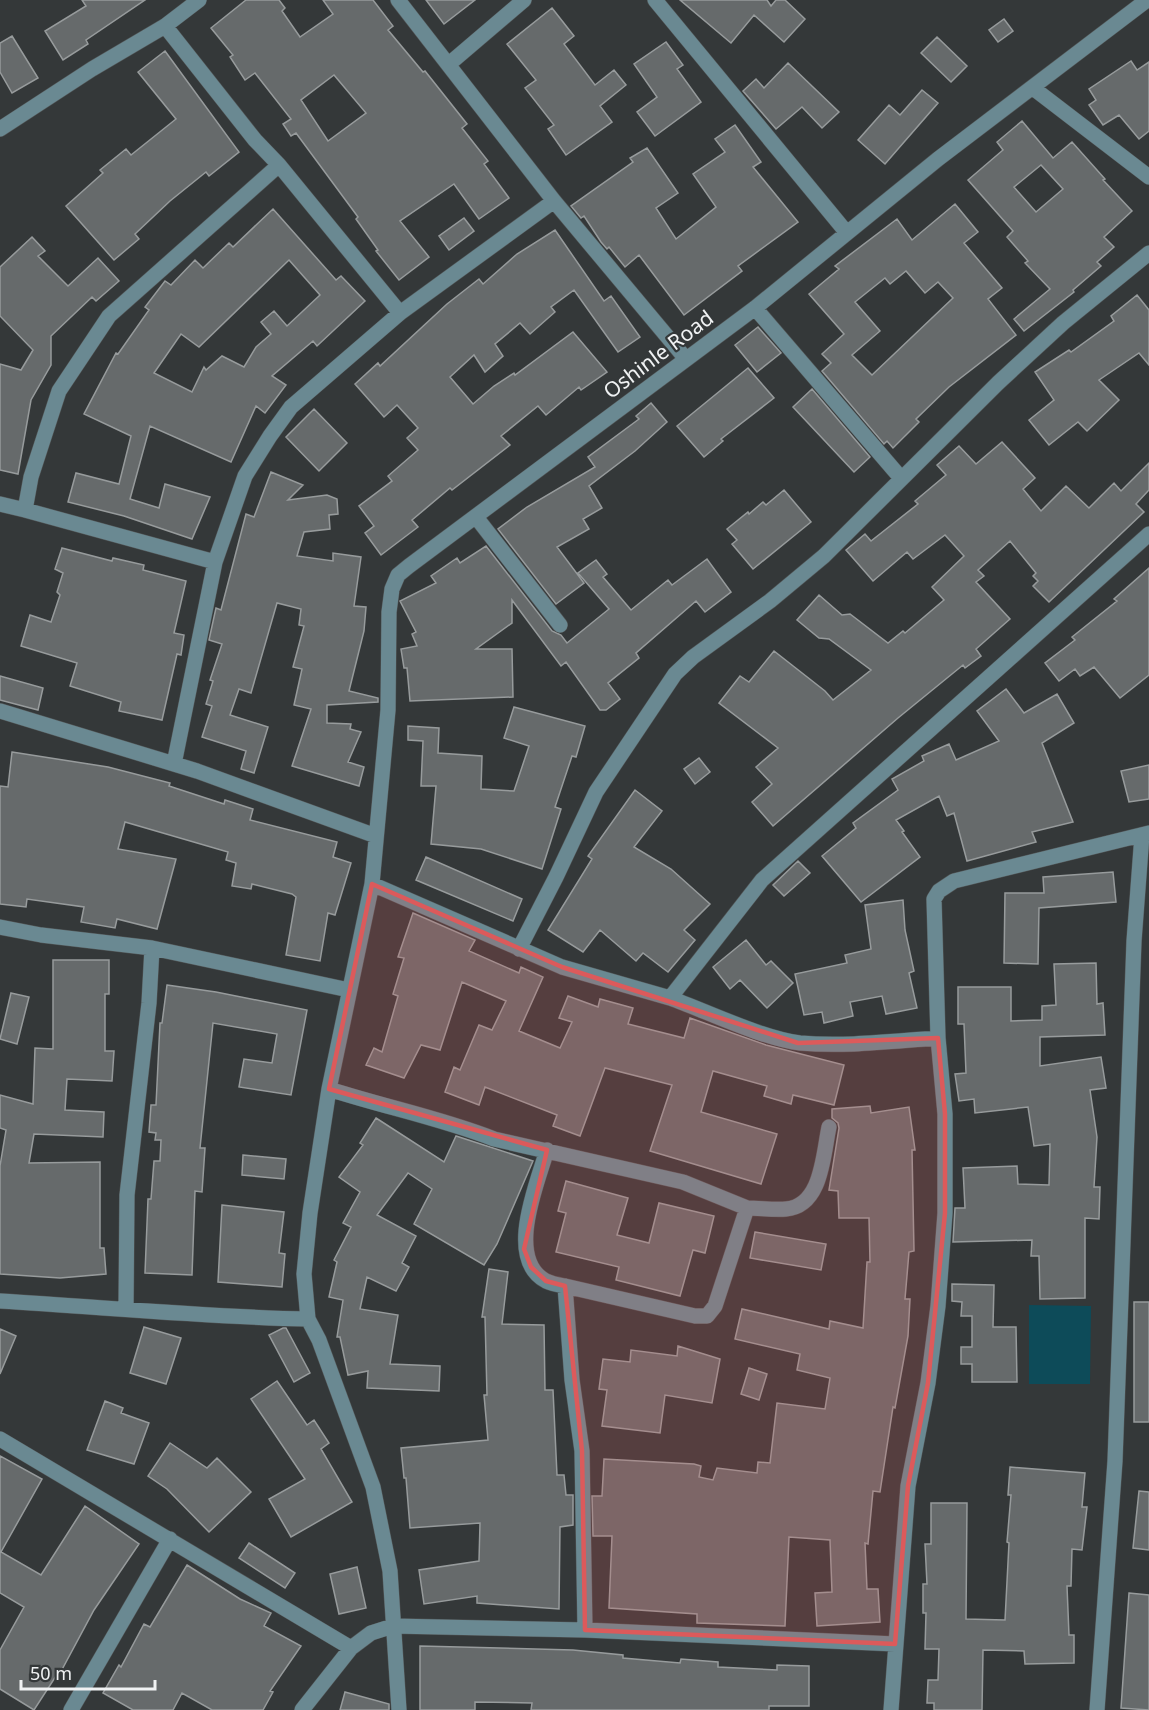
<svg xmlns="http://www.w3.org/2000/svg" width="1149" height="1710" viewBox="0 0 1149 1710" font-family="'Noto Sans',sans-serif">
  <rect width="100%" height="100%" fill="#343839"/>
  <path fill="#0d4b59" d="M 1029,1305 L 1091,1306 L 1090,1384 L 1029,1384 Z"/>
  <path fill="#666a6b" stroke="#979b9c" stroke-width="1.5" fill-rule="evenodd" d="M 82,0 L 145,0 L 86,40 L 88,44 L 63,60 L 45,31 L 86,6 Z
    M 246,0 L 279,0 L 285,8 L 282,11 L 300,37 L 333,14 L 323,0 L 373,0 L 393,26 L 388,30 L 423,72 L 425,71 L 467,124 L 462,128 L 488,161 L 484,164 L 509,198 L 479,219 L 454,184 L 400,221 L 429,257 L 399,280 L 376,251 L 378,250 L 356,219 L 358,217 L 296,133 L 291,136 L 283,124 L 291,119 L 255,73 L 245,80 L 230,57 L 233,55 L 211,28 ZM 334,75 L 366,113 L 328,141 L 301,100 Z
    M 426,0 L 475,0 L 444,24 Z
    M 680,0 L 767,0 L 771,6 L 776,0 L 785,0 L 805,19 L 784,42 L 754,15 L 731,43 Z
    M 552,8 L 574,36 L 564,44 L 595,85 L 614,70 L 626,85 L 600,106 L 612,122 L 566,155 L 548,129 L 554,125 L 525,88 L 536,80 L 507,44 Z
    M 1004,19 L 1013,31 L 998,42 L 989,30 Z
    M 12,36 L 38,78 L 12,93 L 0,72 L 0,43 Z
    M 937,37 L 967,66 L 951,82 L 921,53 Z
    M 666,42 L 683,65 L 677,69 L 701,102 L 655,136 L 637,112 L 657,97 L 634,64 Z
    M 165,51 L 239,152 L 209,176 L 206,172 L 170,201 L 135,234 L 139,239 L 114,260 L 66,206 L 103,173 L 100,170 L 126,149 L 131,155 L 176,119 L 138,72 Z
    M 1131,61 L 1137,70 L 1149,62 L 1149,131 L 1139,139 L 1119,115 L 1103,125 L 1089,105 L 1096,100 L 1089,89 Z
    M 788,63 L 839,112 L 822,128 L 802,107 L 776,129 L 743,91 L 756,79 L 764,88 Z
    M 922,90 L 938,103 L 885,164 L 858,140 L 889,105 L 900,115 Z
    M 1022,121 L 1053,158 L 1072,142 L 1105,179 L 1103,180 L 1132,211 L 1104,237 L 1114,247 L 1097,262 L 1101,266 L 1073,290 L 1074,292 L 1024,331 L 1014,319 L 1050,289 L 1025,263 L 1028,261 L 1007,237 L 1013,231 L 968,180 L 1003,150 L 997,142 ZM 1041,165 L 1063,189 L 1036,212 L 1014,187 Z
    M 735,125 L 761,162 L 753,167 L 798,222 L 738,266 L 742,271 L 684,315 L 639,255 L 625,267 L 609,247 L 607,249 L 601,242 L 584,216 L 581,218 L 571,206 L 633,162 L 630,158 L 647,148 L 678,193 L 656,208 L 676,239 L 716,207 L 693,174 L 725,152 L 715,139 Z
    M 955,204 L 978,232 L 964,243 L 1002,288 L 988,299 L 1016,335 L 949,387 L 916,419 L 919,422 L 893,448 L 887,441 L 884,444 L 822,371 L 831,363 L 822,354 L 844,334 L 809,294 L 839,269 L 835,266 L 897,219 L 912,240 ZM 906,271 L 925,293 L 938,282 L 953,298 L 872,375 L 852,355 L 880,331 L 855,302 L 885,278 L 890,284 Z
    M 273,209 L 336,280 L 341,276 L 365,301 L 317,346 L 313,341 L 272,376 L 286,385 L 265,413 L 256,406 L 231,462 L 150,426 L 130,499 L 159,508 L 165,484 L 210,497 L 192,539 L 124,516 L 68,502 L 76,473 L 119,484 L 131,436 L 84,414 L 116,353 L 118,354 L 149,310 L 145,307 L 165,281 L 171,285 L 195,260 L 203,268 L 229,243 L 233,247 ZM 289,260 L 320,295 L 287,326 L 274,311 L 261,322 L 271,334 L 256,347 L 244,367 L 222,356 L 206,370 L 204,367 L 192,392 L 154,373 L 181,334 L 199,347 Z
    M 464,218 L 474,231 L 449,250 L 439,236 Z
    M 555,230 L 604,301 L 611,296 L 640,337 L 618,352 L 574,290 L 551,307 L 555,312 L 530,334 L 520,323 L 495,344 L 503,356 L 485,372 L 474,355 L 450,377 L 473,404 L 494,386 L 514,373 L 515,375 L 573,332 L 607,372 L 581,390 L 579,387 L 546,415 L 538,406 L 501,436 L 510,445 L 452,490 L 450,488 L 412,520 L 418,527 L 381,555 L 365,533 L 374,526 L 359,506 L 392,481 L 388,476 L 418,450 L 407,438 L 418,428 L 397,405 L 384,417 L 355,384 L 378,363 L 380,366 L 447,304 L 479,279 L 483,284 L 517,254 Z
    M 32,237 L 45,251 L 38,256 L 68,286 L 98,258 L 119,281 L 96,301 L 92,297 L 51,336 L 51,365 L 31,400 L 18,474 L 0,470 L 0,364 L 21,370 L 33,350 L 0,316 L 0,267 Z
    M 1137,295 L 1149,310 L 1149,365 L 1139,353 L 1099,380 L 1119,400 L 1087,431 L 1078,422 L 1049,445 L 1029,420 L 1054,400 L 1035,372 L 1069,350 L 1071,352 L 1114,321 L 1111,316 Z
    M 758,327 L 781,353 L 757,372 L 735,345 Z
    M 748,368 L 774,398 L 721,439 L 723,441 L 704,457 L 677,426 Z
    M 812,389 L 870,457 L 854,472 L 793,407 Z
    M 651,403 L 667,422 L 635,451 L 589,486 L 602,508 L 583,519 L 589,529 L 557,547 L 584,583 L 556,604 L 498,529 L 527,507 L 595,467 L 588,457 L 639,419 L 636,416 Z
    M 314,409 L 347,443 L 319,471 L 286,437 Z
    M 1002,442 L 1035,478 L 1023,489 L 1041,511 L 1066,486 L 1089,508 L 1114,483 L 1121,491 L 1149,463 L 1149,490 L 1136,504 L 1144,512 L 1049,602 L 1033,586 L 1038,581 L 1033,576 L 1036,573 L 1010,541 L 978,570 L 984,576 L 976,582 L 1010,619 L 976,649 L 981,656 L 965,668 L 963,665 L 898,718 L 773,826 L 752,802 L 772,784 L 756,767 L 778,748 L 719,703 L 740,676 L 749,682 L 774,651 L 825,691 L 833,700 L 871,670 L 829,639 L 819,638 L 797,620 L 819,595 L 842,615 L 850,614 L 888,643 L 903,631 L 905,633 L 944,600 L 932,587 L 964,556 L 945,535 L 913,559 L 907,552 L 873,581 L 846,550 L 865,534 L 871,541 L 918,504 L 915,501 L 946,475 L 937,465 L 959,446 L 976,464 Z
    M 271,472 L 303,485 L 288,500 L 327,495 L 337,499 L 338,514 L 329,515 L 330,529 L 304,532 L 297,556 L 333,561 L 333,553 L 361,557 L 354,606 L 366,607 L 364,631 L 349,691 L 378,698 L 378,702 L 327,705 L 327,723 L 351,724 L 350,729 L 361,732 L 348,762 L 364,767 L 359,786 L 292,766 L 311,709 L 294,705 L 302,669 L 293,667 L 304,626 L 299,625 L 301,609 L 277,603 L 251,693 L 239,689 L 230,715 L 268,727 L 254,773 L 241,769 L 246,751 L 202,737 L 212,706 L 206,704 L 213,681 L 210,680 L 222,644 L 209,640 L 214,617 L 216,608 L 221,610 L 246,514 L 254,517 Z
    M 784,490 L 811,522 L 753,569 L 732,544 L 737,540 L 727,529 L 748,512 L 749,514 L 763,502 L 766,505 Z
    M 486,546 L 552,631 L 561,635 L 567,643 L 609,609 L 578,573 L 596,560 L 607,574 L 603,577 L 631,610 L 668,580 L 672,585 L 707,559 L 731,592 L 705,612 L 696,601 L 636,653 L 639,658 L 608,683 L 620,699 L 606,710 L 600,710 L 566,662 L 561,666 L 512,600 L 512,623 L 476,649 L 512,649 L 513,697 L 410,701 L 407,668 L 404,668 L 401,649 L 417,646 L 412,634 L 416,632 L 400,601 L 436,583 L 431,576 L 457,558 L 460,563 Z
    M 62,548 L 112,561 L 113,558 L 144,565 L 143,570 L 186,581 L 174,633 L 184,635 L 181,655 L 177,654 L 162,720 L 119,711 L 121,702 L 70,686 L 77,663 L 21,646 L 30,615 L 51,622 L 60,595 L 57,592 L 63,573 L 55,569 Z
    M 1149,568 L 1149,675 L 1120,698 L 1094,667 L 1080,676 L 1075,669 L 1059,681 L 1045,663 L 1075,640 L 1072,637 L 1117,601 L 1114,599 Z
    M 0,676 L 43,688 L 38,710 L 0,700 Z
    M 1006,689 L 1024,713 L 1057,694 L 1074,723 L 1042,743 L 1073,822 L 1032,832 L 1036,842 L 967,861 L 954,813 L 947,816 L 939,796 L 896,820 L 904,831 L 902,832 L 920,857 L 861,902 L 822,856 L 856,828 L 853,823 L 898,790 L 892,779 L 924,761 L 922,756 L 949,744 L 956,760 L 999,741 L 977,711 Z
    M 514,707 L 585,726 L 576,757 L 572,756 L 555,807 L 561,809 L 542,869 L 481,849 L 431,844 L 436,786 L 421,786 L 423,741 L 408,740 L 408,726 L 439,728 L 438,753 L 482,756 L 481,789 L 514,791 L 529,746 L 504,738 Z
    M 12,752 L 108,767 L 170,783 L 169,786 L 224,804 L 225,800 L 253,809 L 250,820 L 337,842 L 333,857 L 351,863 L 335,915 L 328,913 L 320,961 L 286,955 L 296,897 L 292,894 L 252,884 L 251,889 L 232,886 L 236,863 L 226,860 L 228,852 L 125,822 L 118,849 L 176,859 L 157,929 L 117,919 L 115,928 L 81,922 L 84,907 L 27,899 L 26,907 L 0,904 L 0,786 L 8,787 Z
    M 699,758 L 710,772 L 695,784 L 684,769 Z
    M 1149,765 L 1149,799 L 1129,802 L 1121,771 Z
    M 635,790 L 662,811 L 634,847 L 671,869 L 710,904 L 684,930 L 695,940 L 668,972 L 643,953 L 636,961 L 600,930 L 583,952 L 548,930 L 592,859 L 588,856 Z
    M 426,857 L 522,899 L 513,921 L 416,880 Z
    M 798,861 L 810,873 L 784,896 L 773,885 Z
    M 1113,872 L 1116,902 L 1039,908 L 1038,964 L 1004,963 L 1005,893 L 1044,893 L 1043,877 Z
    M 903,900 L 905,930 L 914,971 L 909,973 L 917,1008 L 886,1014 L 882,996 L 850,1002 L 853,1016 L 824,1023 L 822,1012 L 804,1015 L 795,974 L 847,963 L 845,955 L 871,949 L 865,905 Z
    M 413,913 L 475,940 L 469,951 L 519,973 L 521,967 L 543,977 L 519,1031 L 560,1048 L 572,1022 L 559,1018 L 568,996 L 598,1007 L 600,999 L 633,1008 L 628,1024 L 684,1038 L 690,1018 L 766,1045 L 844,1065 L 834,1105 L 793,1095 L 791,1104 L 764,1096 L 767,1086 L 713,1071 L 701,1112 L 777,1134 L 761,1184 L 650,1151 L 672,1085 L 605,1068 L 580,1136 L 553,1126 L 557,1115 L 485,1087 L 479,1105 L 445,1092 L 454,1067 L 460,1070 L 479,1025 L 492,1030 L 506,1001 L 462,982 L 440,1050 L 421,1045 L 404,1078 L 366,1065 L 374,1048 L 382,1052 L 398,996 L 393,994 L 404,958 L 398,957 Z
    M 746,940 L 766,965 L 771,961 L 793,983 L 767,1008 L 740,980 L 730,989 L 713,967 Z
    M 53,960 L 109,960 L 109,994 L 105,994 L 105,1051 L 114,1051 L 112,1081 L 67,1079 L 65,1110 L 104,1112 L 103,1137 L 34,1134 L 29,1163 L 100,1162 L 100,1248 L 104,1248 L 106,1274 L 60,1278 L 0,1274 L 0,1166 L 6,1130 L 0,1128 L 0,1095 L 33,1104 L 35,1048 L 53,1049 Z
    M 1096,963 L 1097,1004 L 1103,1003 L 1105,1035 L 1040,1037 L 1040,1066 L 1101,1057 L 1106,1088 L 1090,1090 L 1097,1137 L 1094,1187 L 1100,1187 L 1099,1219 L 1085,1218 L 1085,1298 L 1040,1299 L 1039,1256 L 1031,1256 L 1032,1240 L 953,1242 L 955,1208 L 965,1208 L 963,1168 L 1017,1166 L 1018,1184 L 1049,1185 L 1050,1144 L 1034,1146 L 1028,1107 L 975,1113 L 974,1099 L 959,1101 L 955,1074 L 966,1073 L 964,1024 L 958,1024 L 958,987 L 1011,987 L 1011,1021 L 1042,1020 L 1042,1006 L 1056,1005 L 1054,964 Z
    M 167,985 L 216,992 L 307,1010 L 291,1095 L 239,1087 L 244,1059 L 272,1063 L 277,1034 L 213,1023 L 200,1148 L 205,1148 L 202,1192 L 195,1191 L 192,1275 L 145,1273 L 148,1199 L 151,1199 L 154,1161 L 160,1161 L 161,1140 L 155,1140 L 156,1133 L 149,1132 L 151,1105 L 156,1105 L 160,1023 L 162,1023 Z
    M 11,993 L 29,997 L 17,1044 L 0,1039 Z
    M 870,1106 L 871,1113 L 909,1107 L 915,1150 L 912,1150 L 914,1251 L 909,1252 L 905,1299 L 910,1299 L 908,1336 L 895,1408 L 893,1407 L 880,1492 L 873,1491 L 868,1544 L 865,1543 L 867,1589 L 878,1589 L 880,1622 L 817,1626 L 815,1593 L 832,1592 L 830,1540 L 789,1537 L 785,1626 L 697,1623 L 697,1614 L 609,1608 L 612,1536 L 593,1536 L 592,1496 L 602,1496 L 604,1459 L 694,1464 L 701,1466 L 699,1477 L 713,1480 L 717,1468 L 757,1473 L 758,1462 L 770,1463 L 777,1403 L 825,1409 L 830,1378 L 797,1370 L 800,1354 L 735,1339 L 742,1309 L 829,1329 L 830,1321 L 863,1328 L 867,1262 L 870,1262 L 869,1218 L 839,1218 L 838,1191 L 829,1190 L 839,1128 L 838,1123 L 832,1118 L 832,1109 Z
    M 376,1118 L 444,1162 L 456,1136 L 533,1161 L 497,1244 L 484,1265 L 414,1224 L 432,1189 L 408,1173 L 377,1215 L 416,1236 L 402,1263 L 409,1267 L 396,1291 L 367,1277 L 360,1309 L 398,1315 L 390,1364 L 440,1366 L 439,1391 L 367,1388 L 368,1371 L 348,1375 L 340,1337 L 337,1337 L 343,1300 L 329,1297 L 337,1262 L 334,1260 L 351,1227 L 343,1223 L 360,1192 L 339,1177 L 363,1145 L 360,1143 Z
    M 243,1155 L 286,1159 L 284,1179 L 242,1175 Z
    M 566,1181 L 628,1198 L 617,1235 L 649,1243 L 659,1203 L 714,1216 L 705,1253 L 693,1250 L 680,1296 L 616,1280 L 619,1267 L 556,1252 L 566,1213 L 558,1211 Z
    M 222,1205 L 284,1212 L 279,1253 L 285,1254 L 282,1287 L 218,1282 Z
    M 755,1232 L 826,1244 L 821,1270 L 750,1258 Z
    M 489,1269 L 508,1272 L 502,1324 L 544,1325 L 545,1390 L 553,1390 L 557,1475 L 564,1475 L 566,1495 L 573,1495 L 573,1525 L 560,1527 L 559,1609 L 477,1603 L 477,1596 L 424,1604 L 419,1570 L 479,1561 L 480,1523 L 410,1528 L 406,1478 L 404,1478 L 401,1448 L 488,1440 L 484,1395 L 487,1395 L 485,1317 L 482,1317 Z
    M 952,1284 L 994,1285 L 993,1327 L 1016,1327 L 1017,1382 L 972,1382 L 972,1364 L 961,1364 L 961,1347 L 972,1347 L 972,1316 L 961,1316 L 962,1302 L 952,1301 Z
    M 1134,1302 L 1149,1302 L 1149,1422 L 1134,1422 Z
    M 144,1327 L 181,1338 L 166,1384 L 130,1373 Z
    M 283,1328 L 286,1328 L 310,1373 L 294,1382 L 269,1335 Z
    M 0,1329 L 16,1336 L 0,1374 Z
    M 678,1346 L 720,1359 L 712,1403 L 665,1395 L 660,1433 L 602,1426 L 607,1390 L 599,1389 L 603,1359 L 630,1362 L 631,1350 L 677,1356 Z
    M 749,1368 L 767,1374 L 759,1400 L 741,1394 Z
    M 277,1381 L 307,1425 L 314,1420 L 329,1443 L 321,1449 L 352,1502 L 291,1537 L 269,1499 L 305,1479 L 251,1399 Z
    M 105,1401 L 123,1408 L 121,1413 L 149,1423 L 134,1464 L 87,1450 Z
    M 170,1443 L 207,1468 L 217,1458 L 251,1492 L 209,1532 L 167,1489 L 148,1476 Z
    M 0,1456 L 42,1479 L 1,1552 L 41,1575 L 85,1506 L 139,1544 L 94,1610 L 58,1677 L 56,1676 L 34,1710 L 0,1689 L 0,1650 L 24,1607 L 0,1593 Z
    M 1010,1467 L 1085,1473 L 1082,1507 L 1087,1507 L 1082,1550 L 1072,1549 L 1071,1586 L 1067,1586 L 1069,1635 L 1074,1635 L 1074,1663 L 1025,1664 L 1024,1651 L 983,1650 L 982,1710 L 934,1710 L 934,1703 L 927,1703 L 928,1680 L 938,1680 L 939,1649 L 925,1649 L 926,1613 L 923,1613 L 923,1584 L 927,1584 L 925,1544 L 931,1544 L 931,1503 L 967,1503 L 966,1619 L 1005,1620 L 1009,1543 L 1007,1542 L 1011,1495 L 1008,1495 Z
    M 1139,1491 L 1149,1492 L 1149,1550 L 1133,1548 Z
    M 249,1543 L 295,1573 L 285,1588 L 239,1558 Z
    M 187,1565 L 240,1599 L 271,1613 L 264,1626 L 301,1646 L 270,1691 L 273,1692 L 263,1710 L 212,1710 L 182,1693 L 173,1710 L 133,1710 L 103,1693 L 119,1665 L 121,1667 L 144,1624 L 150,1627 Z
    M 357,1567 L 366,1608 L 339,1614 L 330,1574 Z
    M 1129,1593 L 1149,1595 L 1149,1710 L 1121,1708 Z
    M 420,1646 L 573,1650 L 623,1655 L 623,1658 L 680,1663 L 681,1659 L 718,1662 L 718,1667 L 777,1670 L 777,1665 L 809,1666 L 809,1706 L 769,1706 L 769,1710 L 531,1710 L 532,1703 L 475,1702 L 475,1710 L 420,1710 Z
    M 345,1692 L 389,1704 L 389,1710 L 340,1710 Z"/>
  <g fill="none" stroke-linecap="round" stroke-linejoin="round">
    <defs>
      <path id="minor" d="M 398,0 L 554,201 L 686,359
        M 655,0 L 847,233
        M 165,26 L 255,140 L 279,165 L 400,313
        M 449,64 L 524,0
        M 1033,88 L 1149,177
        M 0,129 L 92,69 L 165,26 L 199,0
        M 755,308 L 900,477
        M 0,504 L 25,510
        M 476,517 L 560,625
        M 215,562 L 25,510 L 31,477 L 59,391 L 109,316 L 279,165
        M 0,711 L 197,771 L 376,836
        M 174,764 L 215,562 L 245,476 L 270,436 L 291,407 L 400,313 L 554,201
        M 372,884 L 562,967 L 670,998 L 762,880 L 1149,534
        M 0,927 L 41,935 L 152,948 L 349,990
        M 519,949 L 556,877 L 596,792 L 675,674 L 693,657 L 770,601 L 824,556 L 998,383 L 1063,323 L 1149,253
        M 670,998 C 706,1011 764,1039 800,1043 C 846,1047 893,1041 938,1038
        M 329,1089 C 384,1107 441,1118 494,1139 L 683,1182 L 747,1208
        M 547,1150 C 537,1184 505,1259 546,1281 C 552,1284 559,1285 565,1286
        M 0,1301 C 103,1307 205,1317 308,1319
        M 126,1308 L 127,1195 L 149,1003 L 152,948
        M 0,1439 L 351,1648 L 371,1633 L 393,1626 L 585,1630 L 895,1644
        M 585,1630 L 582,1451 L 572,1380 L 565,1286 L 695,1316 L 707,1316 L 715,1306 L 747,1208 C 760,1208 773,1210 786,1209 C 822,1206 823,1155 829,1127
        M 71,1710 L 170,1539
        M 302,1710 L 351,1648
        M 399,1710 L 390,1571 L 373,1487 L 319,1340 L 308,1319 L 304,1274 L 310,1213 L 329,1089 L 372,884 L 388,710 L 389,612 L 392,589 L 398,575 L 409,566 L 755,308 L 938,159 L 1147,0
        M 891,1710 L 908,1486 L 928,1383 L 938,1306 L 945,1213 L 945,1114 L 938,1038 L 934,899 L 939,891 L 954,881 L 1149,833
        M 1097,1710 L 1115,1461 L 1134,941 L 1142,835"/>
    </defs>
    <use href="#minor" stroke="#525657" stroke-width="16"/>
    <use href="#minor" stroke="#6a8992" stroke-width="15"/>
  </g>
  <path fill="#dc5a5b" fill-opacity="0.2" stroke="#dc5a5b" stroke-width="4.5" stroke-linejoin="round" d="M 372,884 L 562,967 L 798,1043 L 938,1038 L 945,1114 L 945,1213 L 928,1383 L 908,1486 L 895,1644 L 585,1630 L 582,1451 L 565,1286 L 546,1281 L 531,1267 L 524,1249 L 547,1150 L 329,1089 Z"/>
  <g text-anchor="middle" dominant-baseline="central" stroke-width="4.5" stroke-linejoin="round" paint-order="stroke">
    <g font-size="21" fill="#f0f2f3" stroke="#343839">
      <text transform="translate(658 354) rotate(-37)">Oshinle Road</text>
    </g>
  </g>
  <path d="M21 1680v9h134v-9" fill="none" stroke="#f0f2f3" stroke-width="3"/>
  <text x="30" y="1680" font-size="18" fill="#f0f2f3" stroke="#343839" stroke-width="4.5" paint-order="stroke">50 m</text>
</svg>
